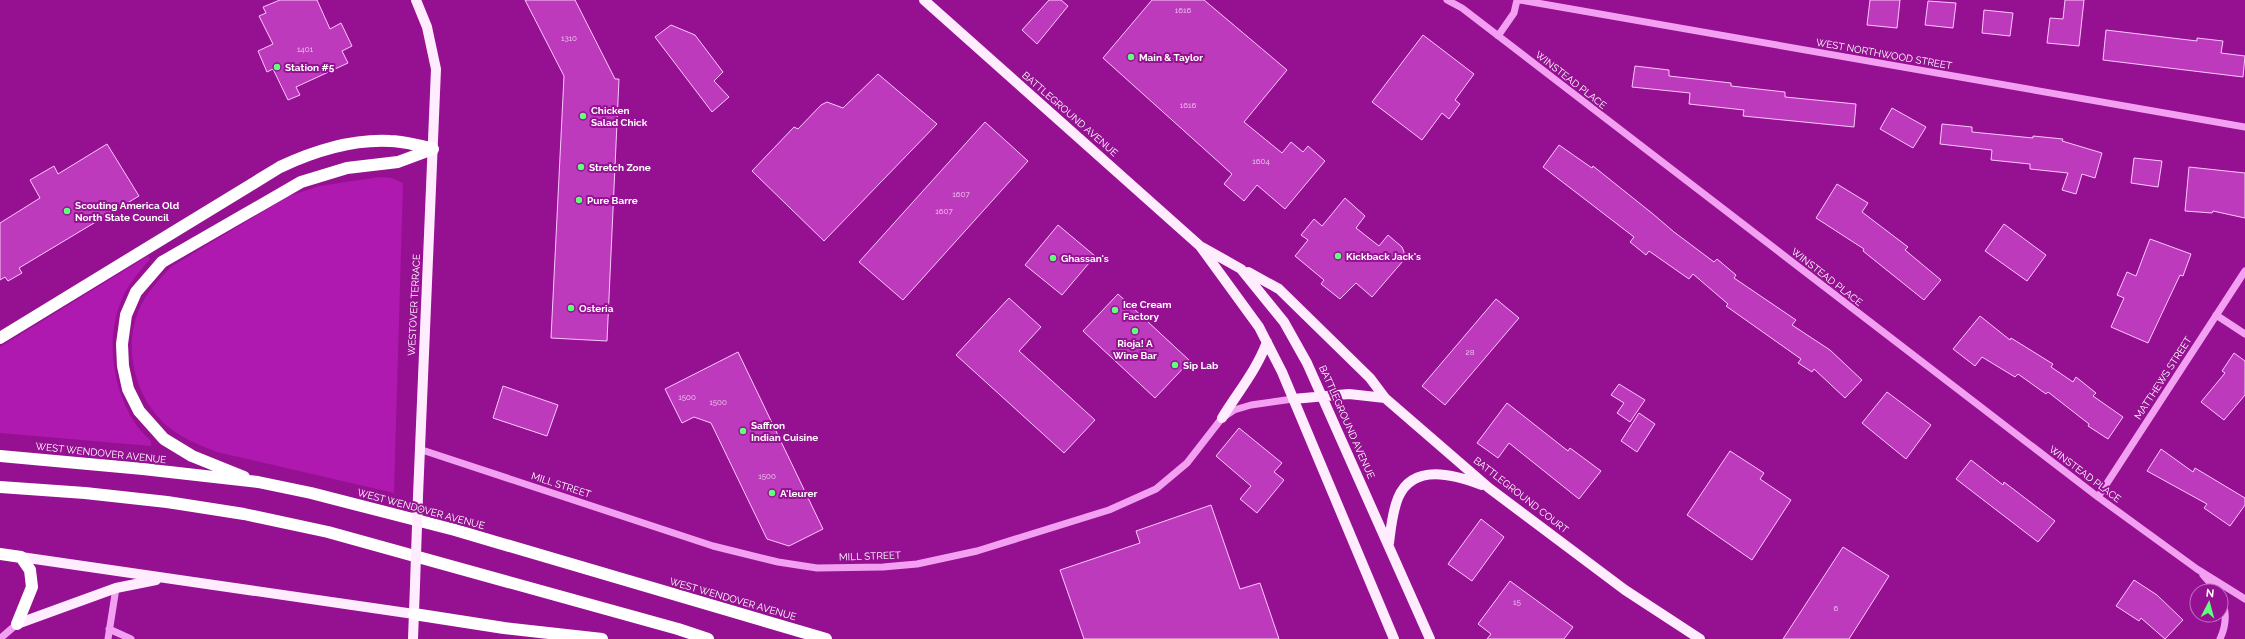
<svg xmlns="http://www.w3.org/2000/svg" width="2245" height="639" viewBox="0 0 2245 639" font-family="Raleway,sans-serif">
  <rect width="100%" height="100%" fill="#951192"/>
  <path fill="#af19af" d="M 380,177 L 392,178 L 403,183 L 394,493 L 217,452 C 199,445 181,438 166,425 C 133,395 122,344 141,305 C 149,290 160,278 172,266 L 289,196 L 319,186 Z
    M 148,256 L 150,259 C 140,271 128,284 122,299 C 105,338 112,388 135,423 C 139,430 146,436 151,441 L 151,446 L 0,433 L 0,347 Z"/>
  <path fill="#bd3abc" stroke="#fdc8fd" d="M 280,0 L 317,0 L 330,29 L 341,23 L 352,46 L 342,51 L 348,63 L 296,87 L 300,95 L 288,100 L 273,69 L 267,72 L 258,51 L 273,44 L 259,16 L 266,13 L 263,7 Z
    M 525,0 L 575,0 L 615,79 L 619,79 L 607,341 L 551,338 L 564,76 Z
    M 1049,0 L 1061,0 L 1068,6 L 1037,44 L 1022,30 Z
    M 1152,0 L 1204,0 L 1287,70 L 1244,122 L 1282,153 L 1291,142 L 1303,152 L 1308,146 L 1325,161 L 1285,209 L 1257,185 L 1244,201 L 1224,184 L 1232,174 L 1103,58 Z
    M 1870,0 L 1900,0 L 1897,28 L 1867,25 Z
    M 2065,0 L 2084,0 L 2079,46 L 2047,43 L 2050,18 L 2063,19 Z
    M 1928,1 L 1956,3 L 1953,28 L 1925,25 Z
    M 1984,10 L 2013,13 L 2010,36 L 1982,33 Z
    M 671,25 L 695,35 L 723,72 L 714,81 L 729,97 L 712,112 L 655,37 Z
    M 2106,30 L 2197,41 L 2197,38 L 2223,41 L 2221,53 L 2245,56 L 2243,77 L 2103,60 Z
    M 1423,35 L 1474,74 L 1455,100 L 1460,104 L 1449,119 L 1442,113 L 1422,140 L 1372,102 Z
    M 1635,66 L 1669,70 L 1669,76 L 1731,83 L 1731,86 L 1785,92 L 1785,97 L 1856,104 L 1854,127 L 1743,116 L 1744,110 L 1689,104 L 1690,93 L 1632,87 Z
    M 878,74 L 937,124 L 824,241 L 752,171 L 794,127 L 798,129 L 821,105 L 827,102 L 843,108 Z
    M 1892,108 L 1926,127 L 1913,148 L 1880,129 Z
    M 985,122 L 1028,161 L 903,300 L 859,262 Z
    M 1942,124 L 1972,127 L 1972,132 L 2033,138 L 2033,136 L 2063,139 L 2062,141 L 2102,153 L 2095,178 L 2082,174 L 2076,194 L 2062,190 L 2068,173 L 2030,169 L 2030,164 L 1991,160 L 1992,150 L 1940,144 Z
    M 107,144 L 139,196 L 19,268 L 22,273 L 8,281 L 5,277 L 0,280 L 0,223 L 40,198 L 30,180 L 54,166 L 58,174 Z
    M 1559,145 L 1592,168 L 1593,166 L 1653,214 L 1674,232 L 1714,262 L 1717,259 L 1736,275 L 1734,278 L 1796,320 L 1792,325 L 1830,350 L 1862,380 L 1845,398 L 1814,369 L 1812,372 L 1798,363 L 1801,359 L 1726,306 L 1728,304 L 1693,274 L 1689,279 L 1649,251 L 1646,255 L 1630,242 L 1634,237 L 1543,167 Z
    M 2134,158 L 2162,161 L 2158,187 L 2131,183 Z
    M 2189,167 L 2245,173 L 2245,218 L 2213,211 L 2212,213 L 2185,211 Z
    M 1837,184 L 1868,203 L 1862,212 L 1908,247 L 1905,250 L 1941,280 L 1924,300 L 1863,251 L 1864,249 L 1816,218 Z
    M 1345,198 L 1365,216 L 1356,228 L 1379,246 L 1388,235 L 1402,247 L 1404,252 L 1403,261 L 1372,297 L 1356,283 L 1340,299 L 1321,284 L 1324,280 L 1295,256 L 1308,240 L 1301,235 L 1314,219 L 1322,226 Z
    M 2004,224 L 2046,255 L 2027,281 L 1985,251 Z
    M 1058,225 L 1095,256 L 1062,295 L 1025,265 Z
    M 2150,239 L 2191,254 L 2183,276 L 2180,275 L 2148,343 L 2111,327 L 2124,298 L 2117,295 L 2127,272 L 2136,276 Z
    M 1118,294 L 1190,361 L 1155,398 L 1083,331 Z
    M 1009,298 L 1041,327 L 1019,351 L 1095,420 L 1064,453 L 956,355 Z
    M 1496,299 L 1519,318 L 1445,405 L 1422,386 Z
    M 1980,316 L 2010,340 L 2011,338 L 2053,364 L 2051,367 L 2073,382 L 2076,377 L 2096,393 L 2093,396 L 2123,417 L 2108,439 L 2088,426 L 2089,424 L 2048,392 L 2046,394 L 2018,374 L 2015,377 L 1982,357 L 1975,366 L 1953,349 Z
    M 738,352 L 823,529 L 789,546 L 767,539 L 711,423 L 694,417 L 682,423 L 665,389 Z
    M 2234,353 L 2245,361 L 2245,395 L 2224,420 L 2201,402 L 2225,373 L 2222,371 Z
    M 1619,384 L 1645,400 L 1630,422 L 1617,413 L 1624,403 L 1611,395 Z
    M 503,386 L 558,405 L 547,436 L 493,418 Z
    M 1887,392 L 1931,425 L 1906,459 L 1862,423 Z
    M 1507,403 L 1568,451 L 1570,448 L 1601,471 L 1579,499 L 1509,443 L 1498,458 L 1477,443 Z
    M 1639,413 L 1655,424 L 1637,452 L 1621,441 Z
    M 1239,428 L 1282,463 L 1274,472 L 1284,480 L 1257,513 L 1240,499 L 1251,486 L 1216,456 Z
    M 2161,449 L 2193,472 L 2195,468 L 2245,498 L 2245,505 L 2230,526 L 2204,508 L 2207,504 L 2147,471 Z
    M 1730,451 L 1764,473 L 1760,479 L 1791,500 L 1752,560 L 1687,515 Z
    M 1971,460 L 2003,485 L 2004,482 L 2055,521 L 2038,542 L 1956,479 Z
    M 1211,505 L 1240,589 L 1260,583 L 1279,639 L 1084,639 L 1060,570 L 1140,543 L 1136,531 Z
    M 1481,519 L 1504,537 L 1472,581 L 1448,564 Z
    M 1843,547 L 1889,576 L 1849,639 L 1783,639 Z
    M 2134,580 L 2157,595 L 2183,620 L 2165,639 L 2141,618 L 2139,621 L 2116,606 Z
    M 1510,581 L 1573,627 L 1564,639 L 1487,639 L 1491,634 L 1478,624 Z"/>
  <g fill="none" stroke-linecap="round" stroke-linejoin="round">
    <path stroke="#f3a0f3" stroke-width="7" d="M 1447,0 L 1462,8 L 2098,497 L 2197,569 L 2245,599
      M 1520,0 L 2245,127
      M 1498,36 L 1514,13 L 1517,0
      M 2216,315 L 2245,334
      M 419,449 L 713,546 L 778,562 L 817,568 L 883,567 L 917,564 L 977,551 L 1109,510 L 1156,489 L 1187,463 L 1222,418 L 1234,410 L 1251,405 L 1293,399
      M 2098,497 L 2245,271
      M 2203,575 L 2217,591
      M 109,629 L 131,639
      M 2,637 L 17,624
      M 108,639 L 116,588
      M 2220,639 C 2226,626 2227,611 2221,598"/>
    <path stroke="#ffecfe" stroke-width="10" d="M 416,0 L 427,27 L 436,69 L 418,496
      M 924,0 L 1200,246 L 1259,327 L 1282,372 L 1394,639
      M 1202,247 L 1241,269 L 1284,322 L 1307,363 L 1430,639
      M 1248,272 L 1279,289 L 1370,378 L 1385,398
      M 1293,399 L 1349,394 L 1385,398 L 1489,488 L 1625,590 L 1700,639
      M 1222,418 C 1238,392 1256,371 1267,342
      M 1389,543 C 1391,528 1392,513 1398,498 C 1413,462 1455,475 1482,485
      M 21,557 L 414,614
      M 17,624 L 116,588 L 156,580
      M 413,639 L 415,585"/>
    <path stroke="#fff" stroke-width="12" d="M 0,338 L 280,167 C 314,151 352,139 390,141 C 404,141 418,146 432,148
      M 0,456 L 143,469 L 258,482 L 311,493 L 455,530 L 826,639
      M 244,477 L 192,456 L 164,439 L 139,411 L 128,389 L 123,366 L 122,344 L 126,315 L 136,292 L 162,262 L 301,182 L 347,168 L 398,162 L 433,149
      M 0,487 L 85,493 L 167,502 L 244,514 L 328,532 L 678,629 L 708,639
      M 0,554 L 21,557 L 30,570 L 32,587 L 17,624
      M 414,614 L 504,628 L 602,639"/>
    <path stroke="#ffecfe" stroke-width="10" d="M 415,585 L 418,496"/>
  </g>
  <g fill="#62ff7c" stroke="#951192" stroke-width="1.5">
    <circle cx="1131" cy="57" r="4"/>
    <circle cx="277" cy="67" r="4"/>
    <circle cx="583" cy="116" r="4"/>
    <circle cx="581" cy="167" r="4"/>
    <circle cx="579" cy="200" r="4"/>
    <circle cx="67" cy="211" r="4"/>
    <circle cx="1338" cy="256" r="4"/>
    <circle cx="1053" cy="258" r="4"/>
    <circle cx="571" cy="308" r="4"/>
    <circle cx="1115" cy="310" r="4"/>
    <circle cx="1135" cy="331" r="4"/>
    <circle cx="1175" cy="365" r="4"/>
    <circle cx="743" cy="431" r="4"/>
    <circle cx="772" cy="493" r="4"/>
  </g>
  <g text-anchor="middle" dominant-baseline="central" stroke-width="4" stroke-linejoin="round" paint-order="stroke">
    <g font-size="8" fill="#eeceee">
      <text x="1183" y="10">1616</text>
      <text x="569" y="38">1310</text>
      <text x="305" y="49">1401</text>
      <text x="1188" y="105">1616</text>
      <text x="1261" y="161">1604</text>
      <text x="961" y="194">1607</text>
      <text x="944" y="211">1607</text>
      <text x="1470" y="352">28</text>
      <text x="687" y="397">1500</text>
      <text x="718" y="402">1500</text>
      <text x="767" y="476">1500</text>
      <text x="1517" y="602">15</text>
      <text x="1836" y="608">6</text>
    </g>
    <g font-size="10" fill="#fff" stroke="#951192">
      <text transform="translate(1884 54) rotate(10)">WEST NORTHWOOD STREET</text>
      <text transform="translate(1571 80) rotate(38)">WINSTEAD PLACE</text>
      <text transform="translate(1070 114) rotate(41)">BATTLEGROUND AVENUE</text>
      <text transform="translate(1827 277) rotate(38)">WINSTEAD PLACE</text>
      <text transform="translate(414 305) rotate(-87)">WESTOVER TERRACE</text>
      <text transform="translate(2163 378) rotate(-57)">MATTHEWS STREET</text>
      <text transform="translate(1347 422) rotate(66)">BATTLEGROUND AVENUE</text>
      <text transform="translate(101 453) rotate(6)">WEST WENDOVER AVENUE</text>
      <text transform="translate(2085 474) rotate(37)">WINSTEAD PLACE</text>
      <text transform="translate(561 485) rotate(18)">MILL STREET</text>
      <text transform="translate(1521 495) rotate(38)">BATTLEGROUND COURT</text>
      <text transform="translate(421 509) rotate(15)">WEST WENDOVER AVENUE</text>
      <text transform="translate(870 556) rotate(-2)">MILL STREET</text>
      <text transform="translate(733 599) rotate(16)">WEST WENDOVER AVENUE</text>
    </g>
    <g font-size="10" font-weight="bold" fill="#fff" stroke="#951192" text-anchor="start">
      <text x="1139" y="57">Main &amp; Taylor</text>
      <text x="285" y="67">Station #5</text>
      <text x="591" y="110">Chicken<tspan x="591" dy="12">Salad Chick</tspan></text>
      <text x="589" y="167">Stretch Zone</text>
      <text x="587" y="200">Pure Barre</text>
      <text x="75" y="205">Scouting America Old<tspan x="75" dy="12">North State Council</tspan></text>
      <text x="1346" y="256">Kickback Jack's</text>
      <text x="1061" y="258">Ghassan's</text>
      <text x="1123" y="304">Ice Cream<tspan x="1123" dy="12">Factory</tspan></text>
      <text x="579" y="308">Osteria</text>
      <text x="1135" y="343" text-anchor="middle">Rioja! A<tspan x="1135" dy="12">Wine Bar</tspan></text>
      <text x="1183" y="365">Sip Lab</text>
      <text x="751" y="425">Saffron<tspan x="751" dy="12">Indian Cuisine</tspan></text>
      <text x="780" y="493">A'leurer</text>
    </g>
  </g>
  <g transform="translate(2209 603) rotate(6)"><circle r="19" fill="#951192" stroke="#bf70be"/>
  <path d="M0-3L7 15L0 10L-7 15Z" fill="#62ff7c"/>
  <text y="-6" font-size="11" font-weight="bold" text-anchor="middle" fill="#ffffff">N</text>
  </g>
</svg>
